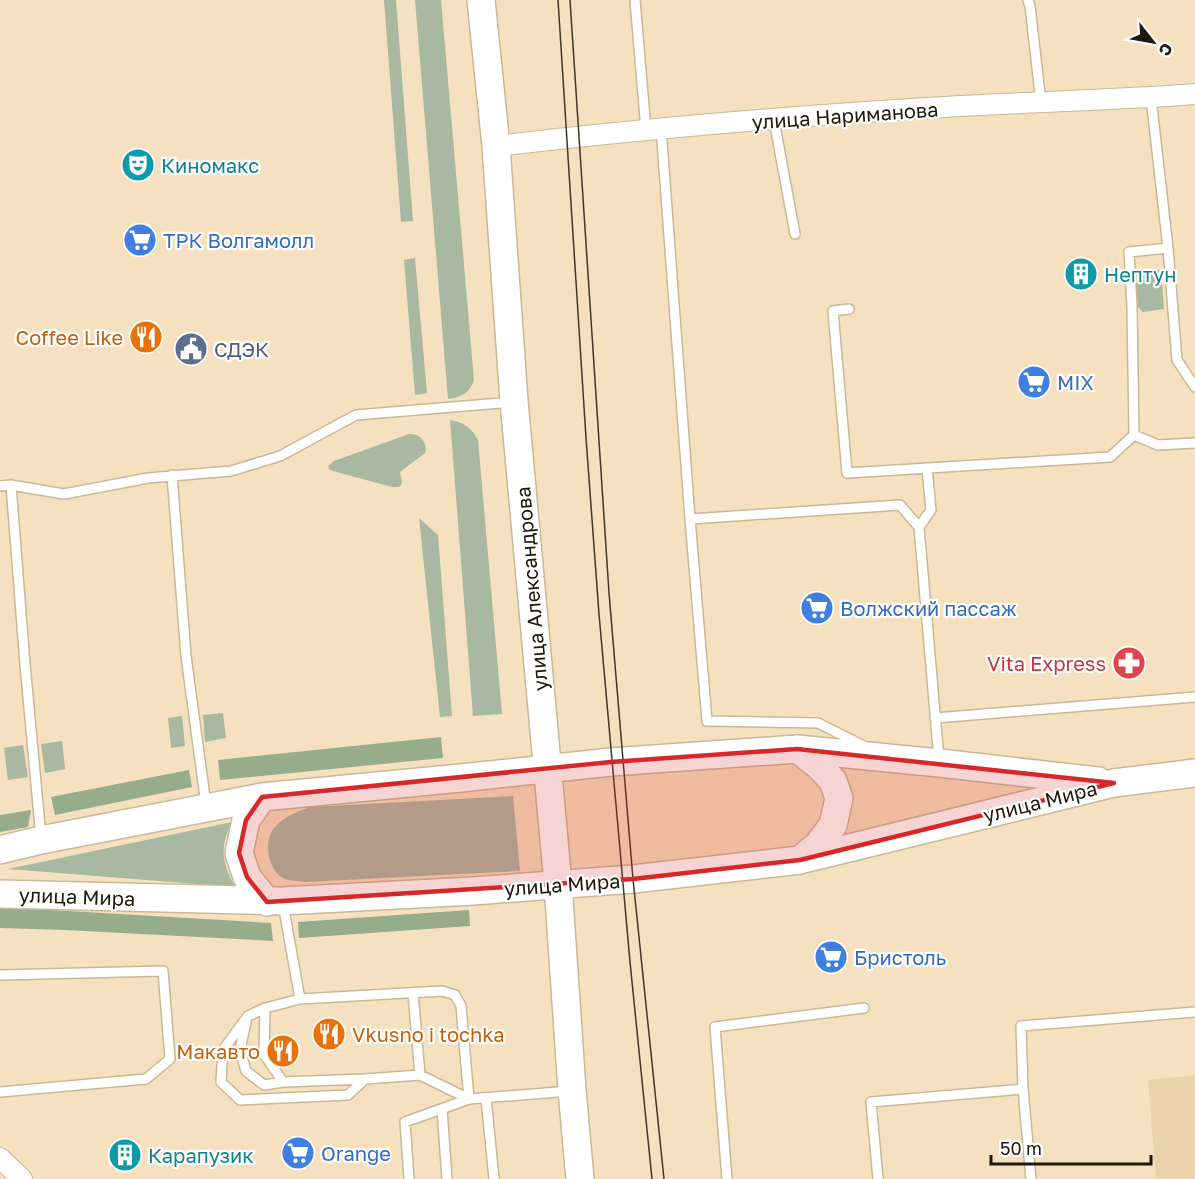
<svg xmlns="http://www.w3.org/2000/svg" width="1195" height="1179" viewBox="0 0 1195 1179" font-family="'Golos Text',sans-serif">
  <rect width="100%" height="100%" fill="#f5e1c0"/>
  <path fill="#ebd4ac" d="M 1195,1075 L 1195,1179 L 1156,1179 L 1148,1080 Z"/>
  <path fill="#a9b8a0" d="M 384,0 L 396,0 L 413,221 L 401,222 Z
    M 415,0 L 441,0 L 474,380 C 469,394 461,397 448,399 Z
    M 415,258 L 427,393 L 415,395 L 404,260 Z
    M 1161,270 L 1164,309 L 1143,312 L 1138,307 L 1135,277 L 1139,271 Z
    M 450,420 C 463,422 472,428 478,440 L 502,714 L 473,716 Z
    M 409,434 C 420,433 428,442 425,453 L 400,472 C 401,478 404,483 399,487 L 392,487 L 333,471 L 329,469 L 328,466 L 334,461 Z
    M 419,518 L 438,535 L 452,716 L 440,717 Z
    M 223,713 L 226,738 L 205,742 L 203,715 Z
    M 182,716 L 185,746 L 171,748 L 168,718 Z
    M 62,741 L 65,769 L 45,773 L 41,744 Z
    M 23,745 L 28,777 L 8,780 L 4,748 Z
    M 513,796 L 520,871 L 306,882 C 299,881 289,881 283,878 C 268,870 263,842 274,828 C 283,817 296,812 310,807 Z
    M 232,822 C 219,848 222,862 235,887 L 8,869 Z"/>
  <path fill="#97ac8b" d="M 441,737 L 443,758 L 220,780 L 218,760 Z
    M 189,770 L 192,787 L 55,815 L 51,797 Z
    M 31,810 L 28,827 L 0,832 L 0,815 Z
    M 0,907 L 271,923 L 273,941 L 65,930 L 0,928 Z
    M 469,910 L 470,926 L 299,938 L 298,922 Z"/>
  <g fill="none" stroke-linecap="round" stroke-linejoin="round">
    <defs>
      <path id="lane" d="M 635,0 L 646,130
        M 1028,0 L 1030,6 L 1041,103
        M 1151,98 L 1168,248 L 1177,360 L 1195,387
        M 774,120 L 795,234
        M 661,128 L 690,519
        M 1168,248 L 1129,252 L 1132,307 L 1134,435 L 1158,445 L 1195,443
        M 849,309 L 833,311 L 847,473 L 1110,457 L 1134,435
        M 172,475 L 186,656 L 206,805
        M 11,485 L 25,664 L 41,838
        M 0,486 L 11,485 L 64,494 L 148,478 L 231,471 L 280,456 L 356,415 L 512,402
        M 919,527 L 931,510 L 927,468
        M 935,718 L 1195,697
        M 864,746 L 818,723 L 707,721 L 690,519 L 900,505 L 919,527 L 939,760
        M 283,904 L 300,999
        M 0,975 L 163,971 L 170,1059 L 146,1079 L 0,1092
        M 265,1008 L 264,1054 L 283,1082
        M 246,1022 L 240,1050 L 246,1071 L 264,1085 L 283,1082 L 365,1079 L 420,1075 L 413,993
        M 420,1075 L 469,1099
        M 365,1079 L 348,1095 L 240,1100 L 221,1082 L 223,1050 L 248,1016 L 265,1008 L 300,999 L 442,991 L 455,995 L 461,1006 L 469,1099
        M 486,1098 L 494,1179
        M 442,1109 L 447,1179
        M 409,1179 L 405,1122 L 469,1099 L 570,1091
        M 727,1179 L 715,1027 L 864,1008
        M 878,1179 L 871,1102 L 1023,1089
        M 1031,1179 L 1023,1089 L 1021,1026 L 1195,1012"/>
      <path id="street" d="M 496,146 C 639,129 783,117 927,108 C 1016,102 1106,101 1195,94
        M 0,1158 L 22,1179"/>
      <path id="secondary" d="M 481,0 L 496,146 L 514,401 L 558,884 L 572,1090 L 580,1179
        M 797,749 L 818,765 L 833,781 L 839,798 L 833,825 L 818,845 L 801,859
        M 262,797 L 246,820 L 239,853 L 247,877 L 267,902
        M 0,850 L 41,840 L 262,797 L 461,778 L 611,762 L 797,749 L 939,763 L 1098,781
        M 0,894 L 282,901 L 473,891 L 633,879 L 800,860 L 1114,783 L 1195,773"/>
    </defs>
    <use href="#lane" stroke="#cbb898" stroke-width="12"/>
    <use href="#street" stroke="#cbb898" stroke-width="22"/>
    <use href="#secondary" stroke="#cbb898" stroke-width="30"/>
    <use href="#lane" stroke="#fff" stroke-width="9"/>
    <use href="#street" stroke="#fff" stroke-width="20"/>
    <use href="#secondary" stroke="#fff" stroke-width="27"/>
    <path stroke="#403728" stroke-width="1.5" d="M 558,0 L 586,438 L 599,614 L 630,962 L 652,1179
      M 570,0 L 609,593 L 633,879 L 664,1179"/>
  </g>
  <path fill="#d62828" fill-opacity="0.2" stroke="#d62828" stroke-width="4.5" stroke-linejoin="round" d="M 797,749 L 1114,783 L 800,860 L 633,879 L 267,902 L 247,877 L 239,853 L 246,820 L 262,797 L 611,762 Z"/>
  <defs>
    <symbol id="theatre-disc" viewBox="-11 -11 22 22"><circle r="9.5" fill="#0f9aa8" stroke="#fff"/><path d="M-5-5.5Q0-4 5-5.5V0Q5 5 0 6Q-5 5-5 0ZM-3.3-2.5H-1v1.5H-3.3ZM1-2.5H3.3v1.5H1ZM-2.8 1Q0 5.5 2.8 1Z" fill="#fff"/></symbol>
    <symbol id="supermarket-disc" viewBox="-11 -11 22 22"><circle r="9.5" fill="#3f7fe0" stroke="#fff"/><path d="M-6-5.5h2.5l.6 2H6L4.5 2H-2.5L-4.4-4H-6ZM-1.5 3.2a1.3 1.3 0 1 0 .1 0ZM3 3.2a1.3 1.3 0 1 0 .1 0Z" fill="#fff"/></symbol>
    <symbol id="building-disc" viewBox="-11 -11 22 22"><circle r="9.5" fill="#0f9aa8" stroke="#fff"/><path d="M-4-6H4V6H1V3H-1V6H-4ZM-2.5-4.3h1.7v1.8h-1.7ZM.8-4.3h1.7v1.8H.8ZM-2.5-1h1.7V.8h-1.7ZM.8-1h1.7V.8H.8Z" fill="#fff"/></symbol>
    <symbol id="restaurant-disc" viewBox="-11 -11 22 22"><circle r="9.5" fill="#e8710a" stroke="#fff"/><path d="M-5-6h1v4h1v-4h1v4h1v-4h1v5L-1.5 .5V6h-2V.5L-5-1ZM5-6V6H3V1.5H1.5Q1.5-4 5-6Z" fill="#fff"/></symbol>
    <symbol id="civic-disc" viewBox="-11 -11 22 22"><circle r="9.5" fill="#5c6f8a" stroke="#fff"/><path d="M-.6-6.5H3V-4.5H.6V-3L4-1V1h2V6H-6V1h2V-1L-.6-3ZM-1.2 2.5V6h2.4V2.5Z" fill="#fff"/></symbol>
    <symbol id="pharmacy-disc" viewBox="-11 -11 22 22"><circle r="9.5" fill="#e0444e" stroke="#fff"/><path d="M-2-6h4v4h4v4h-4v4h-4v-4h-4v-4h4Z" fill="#fff"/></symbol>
  </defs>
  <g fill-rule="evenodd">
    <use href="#theatre-disc" x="119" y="146" width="38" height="38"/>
    <use href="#supermarket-disc" x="121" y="221" width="38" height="38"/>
    <use href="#building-disc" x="1062" y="255" width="38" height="38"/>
    <use href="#restaurant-disc" x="127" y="318" width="38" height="38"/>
    <use href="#civic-disc" x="172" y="330" width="38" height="38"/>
    <use href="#supermarket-disc" x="1015" y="363" width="38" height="38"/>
    <use href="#supermarket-disc" x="798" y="589" width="38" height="38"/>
    <use href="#pharmacy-disc" x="1110" y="644" width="38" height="38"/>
    <use href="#supermarket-disc" x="812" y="938" width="38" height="38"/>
    <use href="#restaurant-disc" x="310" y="1015" width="38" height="38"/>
    <use href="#restaurant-disc" x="264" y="1032" width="38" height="38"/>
    <use href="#supermarket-disc" x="279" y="1134" width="38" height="38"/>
    <use href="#building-disc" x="106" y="1136" width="38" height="38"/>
  </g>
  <g text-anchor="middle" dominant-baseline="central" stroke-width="4.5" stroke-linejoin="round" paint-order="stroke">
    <g font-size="20" fill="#1f180c" stroke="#fff">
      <text transform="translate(845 115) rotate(-4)">улица Нариманова</text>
      <text transform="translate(531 589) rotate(-95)">улица Александрова</text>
      <text transform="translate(1040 801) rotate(-14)">улица Мира</text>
      <text transform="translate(562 884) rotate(-4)">улица Мира</text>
      <text transform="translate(77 896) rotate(2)">улица Мира</text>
    </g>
    <g font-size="20" fill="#0d838f" stroke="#fff" text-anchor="start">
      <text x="161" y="165">Киномакс</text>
      <text x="1104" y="274">Нептун</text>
      <text x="148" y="1155">Карапузик</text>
    </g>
    <g font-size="20" fill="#366cbe" stroke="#fff" text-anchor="start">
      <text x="163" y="240">ТРК Волгамолл</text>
      <text x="1057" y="382">MIX</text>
      <text x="840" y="608">Волжский пассаж</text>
      <text x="854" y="957">Бристоль</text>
      <text x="321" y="1153">Orange</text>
    </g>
    <g font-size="20" fill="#c56008" stroke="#fff" text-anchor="end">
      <text x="123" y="337">Coffee Like</text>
      <text x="352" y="1034" text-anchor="start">Vkusno i tochka</text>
      <text x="260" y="1051">Макавто</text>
    </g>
    <g font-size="20" fill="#4e5e75" stroke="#fff" text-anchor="start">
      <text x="214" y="349">СДЭК</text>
    </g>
    <g font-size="20" fill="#be3a42" stroke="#fff" text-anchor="end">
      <text x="1106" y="663">Vita Express</text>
    </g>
  </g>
  <g transform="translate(1153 42) rotate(121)" stroke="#ffffff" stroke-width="4.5" paint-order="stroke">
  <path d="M0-4.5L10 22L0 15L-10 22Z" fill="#1f180c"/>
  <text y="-9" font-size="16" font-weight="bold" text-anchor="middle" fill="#1f180c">С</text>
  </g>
  <path d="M991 1155v9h160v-9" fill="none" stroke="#1f180c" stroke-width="3"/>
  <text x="1000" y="1155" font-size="18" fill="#1f180c" stroke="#ffffff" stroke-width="4.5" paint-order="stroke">50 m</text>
</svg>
